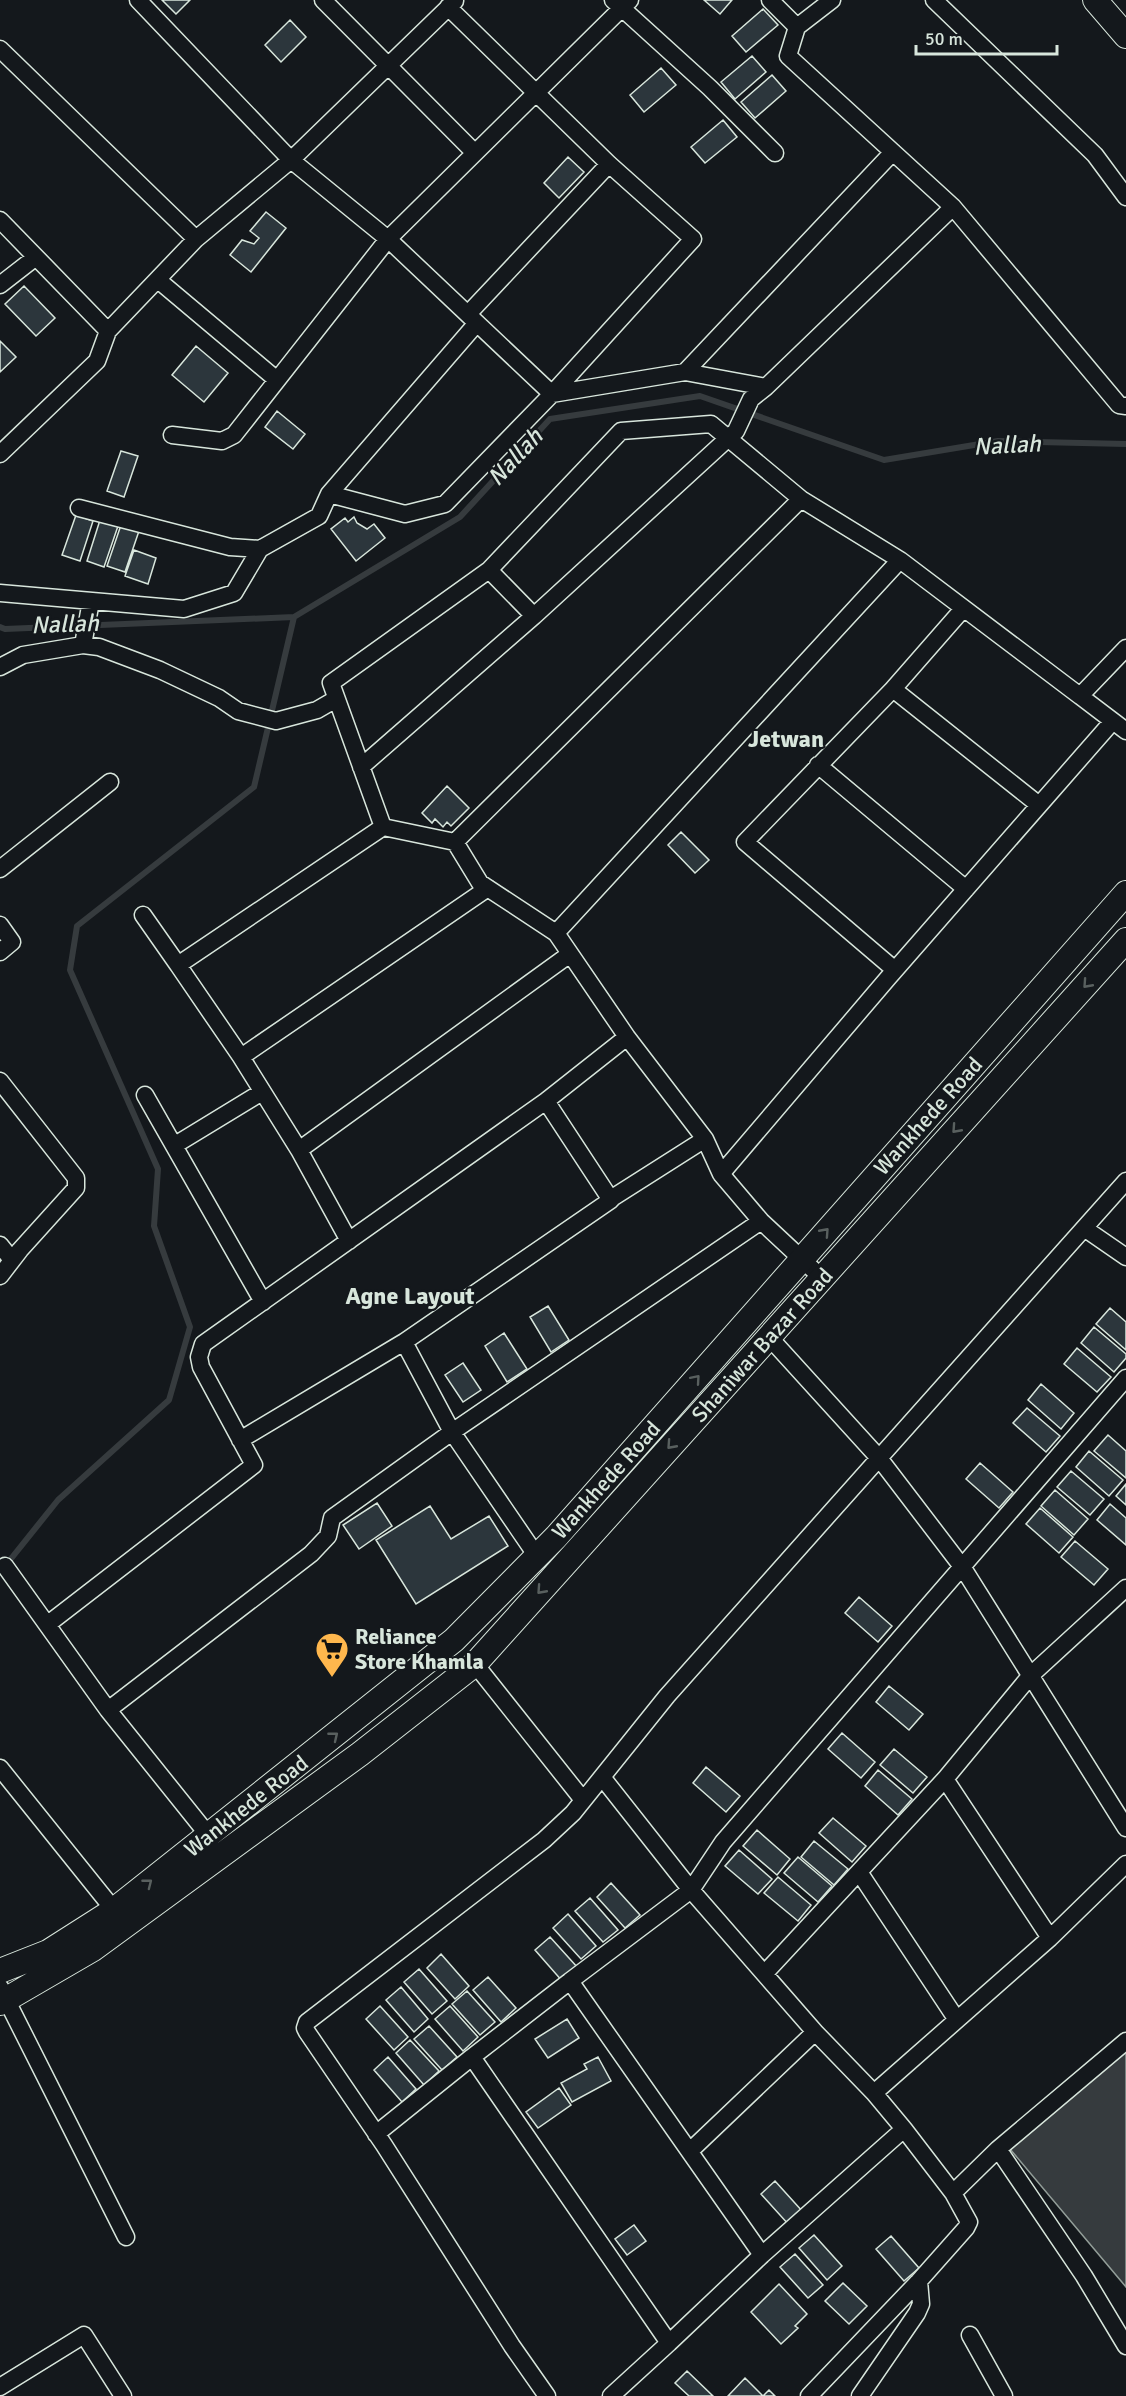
<svg xmlns="http://www.w3.org/2000/svg" width="1126" height="2396" viewBox="0 0 1126 2396" font-family="Signika,sans-serif">
  <rect width="100%" height="100%" fill="#14181c"/>
  <path fill="#363b3e" stroke="#939e99" stroke-width="1.5" d="M 1126,2051 L 1126,2287 L 1010,2149 Z"/>
  <g fill="none" stroke-linecap="round" stroke-linejoin="round">
    <path stroke="#363b3e" stroke-width="6" d="M 0,627 L 5,629 L 294,617 L 460,517 L 550,419 L 700,396 L 884,460 L 998,441 L 1126,444
      M 6,1565 L 58,1500 L 169,1400 L 190,1327 L 154,1226 L 158,1169 L 70,970 L 77,926 L 254,787 L 294,617"/>
  </g>
  <path fill="#2c363c" stroke="#d8e6dc" stroke-width="1.5" d="M 162,0 L 190,0 L 176,14 Z
    M 704,0 L 732,0 L 720,14 Z
    M 763,9 L 778,25 L 746,52 L 732,36 Z
    M 290,20 L 306,37 L 281,62 L 265,45 Z
    M 752,56 L 766,72 L 735,99 L 721,82 Z
    M 661,68 L 676,85 L 644,112 L 630,95 Z
    M 772,75 L 786,91 L 755,118 L 741,102 Z
    M 723,120 L 737,137 L 705,163 L 691,147 Z
    M 568,157 L 584,172 L 559,198 L 544,183 Z
    M 266,212 L 286,228 L 251,272 L 230,255 L 242,240 L 254,244 L 259,238 L 250,231 Z
    M 24,286 L 55,318 L 36,336 L 5,304 Z
    M 0,341 L 16,357 L 0,372 Z
    M 196,346 L 228,373 L 204,402 L 172,375 Z
    M 277,411 L 305,434 L 293,449 L 265,427 Z
    M 121,451 L 138,456 L 124,497 L 107,491 Z
    M 76,515 L 93,521 L 80,561 L 62,555 Z
    M 354,517 L 357,523 L 367,529 L 374,524 L 385,538 L 356,561 L 331,529 L 345,518 L 348,522 Z
    M 100,520 L 118,526 L 104,567 L 87,561 Z
    M 121,525 L 139,531 L 125,572 L 107,566 Z
    M 134,550 L 156,558 L 148,584 L 125,576 Z
    M 447,786 L 469,808 L 451,826 L 447,822 L 443,827 L 435,819 L 432,823 L 422,813 Z
    M 681,832 L 709,860 L 695,873 L 668,845 Z
    M 548,1306 L 569,1340 L 551,1352 L 530,1317 Z
    M 1110,1308 L 1126,1322 L 1126,1350 L 1096,1324 Z
    M 1094,1327 L 1126,1354 L 1126,1358 L 1114,1372 L 1081,1343 Z
    M 504,1333 L 527,1369 L 507,1382 L 485,1346 Z
    M 1077,1348 L 1111,1377 L 1097,1392 L 1064,1364 Z
    M 463,1363 L 481,1390 L 463,1402 L 445,1375 Z
    M 1041,1384 L 1074,1413 L 1061,1429 L 1028,1400 Z
    M 1027,1408 L 1060,1436 L 1046,1452 L 1013,1423 Z
    M 1108,1435 L 1126,1451 L 1126,1478 L 1094,1451 Z
    M 1089,1451 L 1123,1480 L 1109,1496 L 1076,1467 Z
    M 980,1463 L 1013,1492 L 999,1508 L 966,1479 Z
    M 1071,1471 L 1104,1499 L 1090,1515 L 1057,1487 Z
    M 1126,1484 L 1126,1505 L 1116,1496 Z
    M 1055,1490 L 1088,1519 L 1074,1535 L 1041,1506 Z
    M 377,1503 L 392,1526 L 359,1549 L 343,1525 Z
    M 1110,1504 L 1126,1518 L 1126,1545 L 1097,1520 Z
    M 430,1506 L 451,1539 L 489,1516 L 508,1546 L 416,1604 L 376,1540 Z
    M 1040,1508 L 1073,1537 L 1059,1553 L 1026,1524 Z
    M 1075,1541 L 1108,1569 L 1094,1585 L 1061,1557 Z
    M 859,1597 L 892,1626 L 878,1642 L 845,1613 Z
    M 889,1686 L 923,1714 L 909,1730 L 876,1702 Z
    M 842,1733 L 875,1762 L 861,1778 L 828,1749 Z
    M 894,1749 L 927,1777 L 913,1793 L 880,1765 Z
    M 706,1767 L 740,1796 L 726,1812 L 693,1783 Z
    M 878,1770 L 912,1799 L 898,1815 L 865,1786 Z
    M 833,1818 L 866,1846 L 852,1862 L 819,1833 Z
    M 757,1830 L 790,1859 L 777,1875 L 743,1846 Z
    M 814,1841 L 848,1869 L 834,1885 L 801,1857 Z
    M 739,1850 L 772,1879 L 758,1894 L 725,1866 Z
    M 798,1857 L 832,1886 L 818,1902 L 784,1873 Z
    M 778,1877 L 811,1905 L 798,1921 L 764,1893 Z
    M 611,1883 L 640,1915 L 625,1928 L 597,1897 Z
    M 590,1898 L 618,1930 L 603,1942 L 575,1911 Z
    M 568,1914 L 596,1946 L 581,1959 L 553,1928 Z
    M 550,1937 L 578,1968 L 563,1982 L 535,1950 Z
    M 441,1954 L 469,1986 L 455,1999 L 427,1968 Z
    M 419,1969 L 447,2001 L 432,2014 L 404,1982 Z
    M 488,1977 L 516,2008 L 501,2022 L 473,1990 Z
    M 401,1987 L 428,2019 L 414,2032 L 386,2000 Z
    M 467,1991 L 495,2022 L 480,2035 L 452,2004 Z
    M 380,2006 L 408,2037 L 394,2050 L 366,2019 Z
    M 450,2006 L 478,2037 L 463,2051 L 435,2019 Z
    M 567,2019 L 579,2038 L 548,2058 L 535,2039 Z
    M 429,2026 L 457,2057 L 442,2070 L 414,2039 Z
    M 410,2040 L 439,2071 L 424,2085 L 396,2053 Z
    M 388,2057 L 416,2089 L 402,2102 L 374,2070 Z
    M 598,2057 L 611,2081 L 572,2102 L 561,2083 L 587,2069 L 584,2064 Z
    M 559,2088 L 571,2105 L 538,2128 L 526,2112 Z
    M 775,2181 L 803,2212 L 789,2225 L 761,2194 Z
    M 634,2225 L 646,2241 L 627,2255 L 615,2239 Z
    M 814,2235 L 842,2266 L 827,2280 L 799,2248 Z
    M 891,2236 L 919,2268 L 904,2281 L 876,2249 Z
    M 795,2254 L 823,2285 L 808,2298 L 780,2267 Z
    M 843,2283 L 867,2306 L 849,2324 L 825,2301 Z
    M 779,2284 L 807,2314 L 795,2326 L 798,2328 L 781,2344 L 751,2312 Z
    M 687,2371 L 713,2396 L 689,2396 L 675,2383 Z
    M 745,2378 L 763,2396 L 769,2390 L 775,2396 L 728,2396 Z"/>
  <g fill="none" stroke-linecap="round" stroke-linejoin="round">
    <defs>
      <path id="street" d="M 138,0 L 291,160 L 455,1
        M 323,0 L 475,153
        M 613,0 L 710,88 L 775,153
        M 770,0 L 797,27 L 832,0
        M 934,0 L 1095,155 L 1126,197
        M 797,27 L 788,56 L 953,207 L 1119,405 L 1126,406
        M 0,49 L 196,239 L 291,160 L 388,239 L 630,0
        M 0,220 L 108,331 L 196,239
        M 158,280 L 277,380
        M 0,285 L 36,257
        M 468,314 L 609,164
        M 685,372 L 766,387 L 953,207
        M 172,435 L 222,441 L 234,435 L 388,239 L 552,394 L 685,372 L 893,152
        M 0,454 L 97,361 L 108,331
        M 329,494 L 405,514 L 445,504 L 552,394 L 693,239 L 609,164 L 448,7
        M 79,508 L 230,547 L 260,549
        M 489,570 L 534,616
        M 0,593 L 184,609 L 234,593 L 260,549 L 319,516 L 329,494 L 477,323
        M 83,645 L 91,601
        M 1126,648 L 1080,696 L 1126,731
        M 0,667 L 23,655 L 83,645 L 99,647 L 160,670 L 219,698 L 238,711 L 276,721 L 317,710 L 336,699
        M 893,689 L 1039,805
        M 818,765 L 966,889
        M 361,767 L 534,616 L 736,431 L 751,399 L 766,387
        M 383,827 L 331,683 L 489,570 L 621,431 L 711,424 L 801,499 L 900,560 L 1080,696
        M 455,842 L 801,499
        M 0,869 L 110,782
        M 143,915 L 178,965 L 383,827 L 455,842 L 480,883 L 556,933 L 627,1037 L 705,1139
        M 0,925 L 12,942 L 0,952
        M 556,933 L 900,560
        M 178,965 L 241,1057 L 488,888
        M 895,970 L 745,842 L 893,689 L 963,609
        M 241,1057 L 299,1150 L 570,954
        M 0,1081 L 76,1178 L 76,1188 L 20,1250 L 0,1276
        M 145,1095 L 263,1302
        M 546,1101 L 627,1037
        M 175,1145 L 262,1092
        M 299,1150 L 349,1241
        M 609,1200 L 705,1139 L 721,1174
        M 1084,1228 L 1126,1257
        M 0,1245 L 12,1260
        M 822,1278 L 761,1221 L 721,1174 L 888,978 L 1112,722
        M 769,1337 L 879,1458 L 963,1568 L 1126,1828
        M 536,1555 L 452,1432 L 761,1221
        M 5,1566 L 108,1710
        M 48,1624 L 254,1465 L 201,1367 L 199,1357 L 203,1344 L 546,1101 L 611,1200 L 404,1342 L 240,1440
        M 475,1664 L 583,1800
        M 0,1768 L 114,1910
        M 209,1836 L 108,1710 L 311,1554 L 328,1536 L 332,1518 L 452,1432 L 404,1342
        M 859,1872 L 957,2020
        M 1050,1938 L 1126,1864
        M 765,1973 L 945,1779 L 1031,1675 L 1126,1588
        M 570,1981 L 691,1890 L 602,1777
        M 0,1987 L 126,2237
        M 815,2032 L 691,1890 L 723,1842 L 1126,1378
        M 472,2057 L 570,1981 L 762,2255 L 669,2343
        M 874,2093 L 1050,1938 L 945,1779
        M 904,2129 L 953,2193
        M 376,2134 L 472,2057 L 669,2343 L 611,2396
        M 998,2149 L 1084,2276 L 1126,2346
        M 690,2151 L 815,2032 L 874,2093 L 904,2129 L 762,2255
        M 970,2335 L 1004,2396
        M 0,2387 L 84,2335 L 123,2396
        M 547,2396 L 512,2346 L 384,2145 L 307,2032 L 305,2028 L 307,2022 L 544,1840 L 573,1813 L 667,1696 L 1126,1181
        M 809,2396 L 919,2281 L 966,2228 L 969,2222 L 953,2193 L 998,2149 L 1126,2041
        M 860,2396 L 917,2313 L 921,2304 L 919,2281"/>
      <path id="secondary" d="M 1095,0 L 1126,36
        M 0,1971 L 48,1952 L 114,1910 L 454,1640 L 556,1537 L 1126,893
        M 0,2003 L 93,1949 L 360,1754 L 475,1664 L 1126,940"/>
    </defs>
    <use href="#street" stroke="#d8e6dc" stroke-width="19"/>
    <use href="#secondary" stroke="#d8e6dc" stroke-width="26"/>
    <use href="#street" stroke="#14181c" stroke-width="16"/>
    <use href="#secondary" stroke="#14181c" stroke-width="24"/>
  </g>
  <defs><path id="oneway-chevron" d="M-2-3.5L2.5 0L-2 3.5" fill="none" stroke-width="1.6" stroke-linecap="round" stroke-linejoin="round" transform="scale(1.5)"/></defs>
  <g stroke="#59605f">
    <use href="#oneway-chevron" transform="translate(1087 984) rotate(132)"/>
    <use href="#oneway-chevron" transform="translate(956 1129) rotate(132)"/>
    <use href="#oneway-chevron" transform="translate(825 1232) rotate(-48)"/>
    <use href="#oneway-chevron" transform="translate(696 1379) rotate(-49)"/>
    <use href="#oneway-chevron" transform="translate(671 1445) rotate(132)"/>
    <use href="#oneway-chevron" transform="translate(541 1590) rotate(132)"/>
    <use href="#oneway-chevron" transform="translate(334 1736) rotate(-39)"/>
    <use href="#oneway-chevron" transform="translate(148 1883) rotate(-38)"/>
  </g>
  <defs>
    <symbol id="supermarket-pin" viewBox="-11 -11 22 30"><path d="M0 17L-7.5 6A9.5 9.5 0 1 1 7.5 6Z" fill="#ffb74d" stroke="#14181c"/><path d="M-6-5.5h2.5l.6 2H6L4.5 2H-2.5L-4.4-4H-6ZM-1.5 3.2a1.3 1.3 0 1 0 .1 0ZM3 3.2a1.3 1.3 0 1 0 .1 0Z" fill="#111"/></symbol>
  </defs>
  <g fill-rule="evenodd">
    <use href="#supermarket-pin" x="313" y="1630" width="38" height="52"/>
  </g>
  <g text-anchor="middle" dominant-baseline="central" stroke-width="4.5" stroke-linejoin="round" paint-order="stroke">
    <g font-size="22" fill="#d8e6dc" stroke="#14181c">
      <text transform="translate(928 1116) rotate(-48)">Wankhede Road</text>
      <text transform="translate(762 1345) rotate(-48)">Shaniwar Bazar Road</text>
      <text transform="translate(606 1480) rotate(-48)">Wankhede Road</text>
      <text transform="translate(246 1806) rotate(-38)">Wankhede Road</text>
    </g>
    <g font-size="22" font-weight="bold" fill="#d8e6dc" stroke="#14181c" text-anchor="start">
      <text x="355" y="1636">Reliance<tspan x="355" dy="25">Store Khamla</tspan></text>
    </g>
    <g font-size="24" font-style="italic" fill="#d8e6dc" stroke="#14181c">
      <text transform="translate(1007 445) rotate(-3)">Nallah</text>
      <text transform="translate(515 457) rotate(-47)">Nallah</text>
      <text transform="translate(65 624) rotate(-2)">Nallah</text>
    </g>
    <g font-size="24" font-weight="bold" fill="#d8e6dc" stroke="#14181c">
      <text x="786" y="739">Jetwan</text>
      <text x="410" y="1296">Agne Layout</text>
    </g>
  </g>
  <path d="M916 45v9h141v-9" fill="none" stroke="#d8e6dc" stroke-width="3"/>
  <text x="925" y="45" font-size="18" fill="#d8e6dc" stroke="#14181c" stroke-width="4.5" paint-order="stroke">50 m</text>
</svg>
